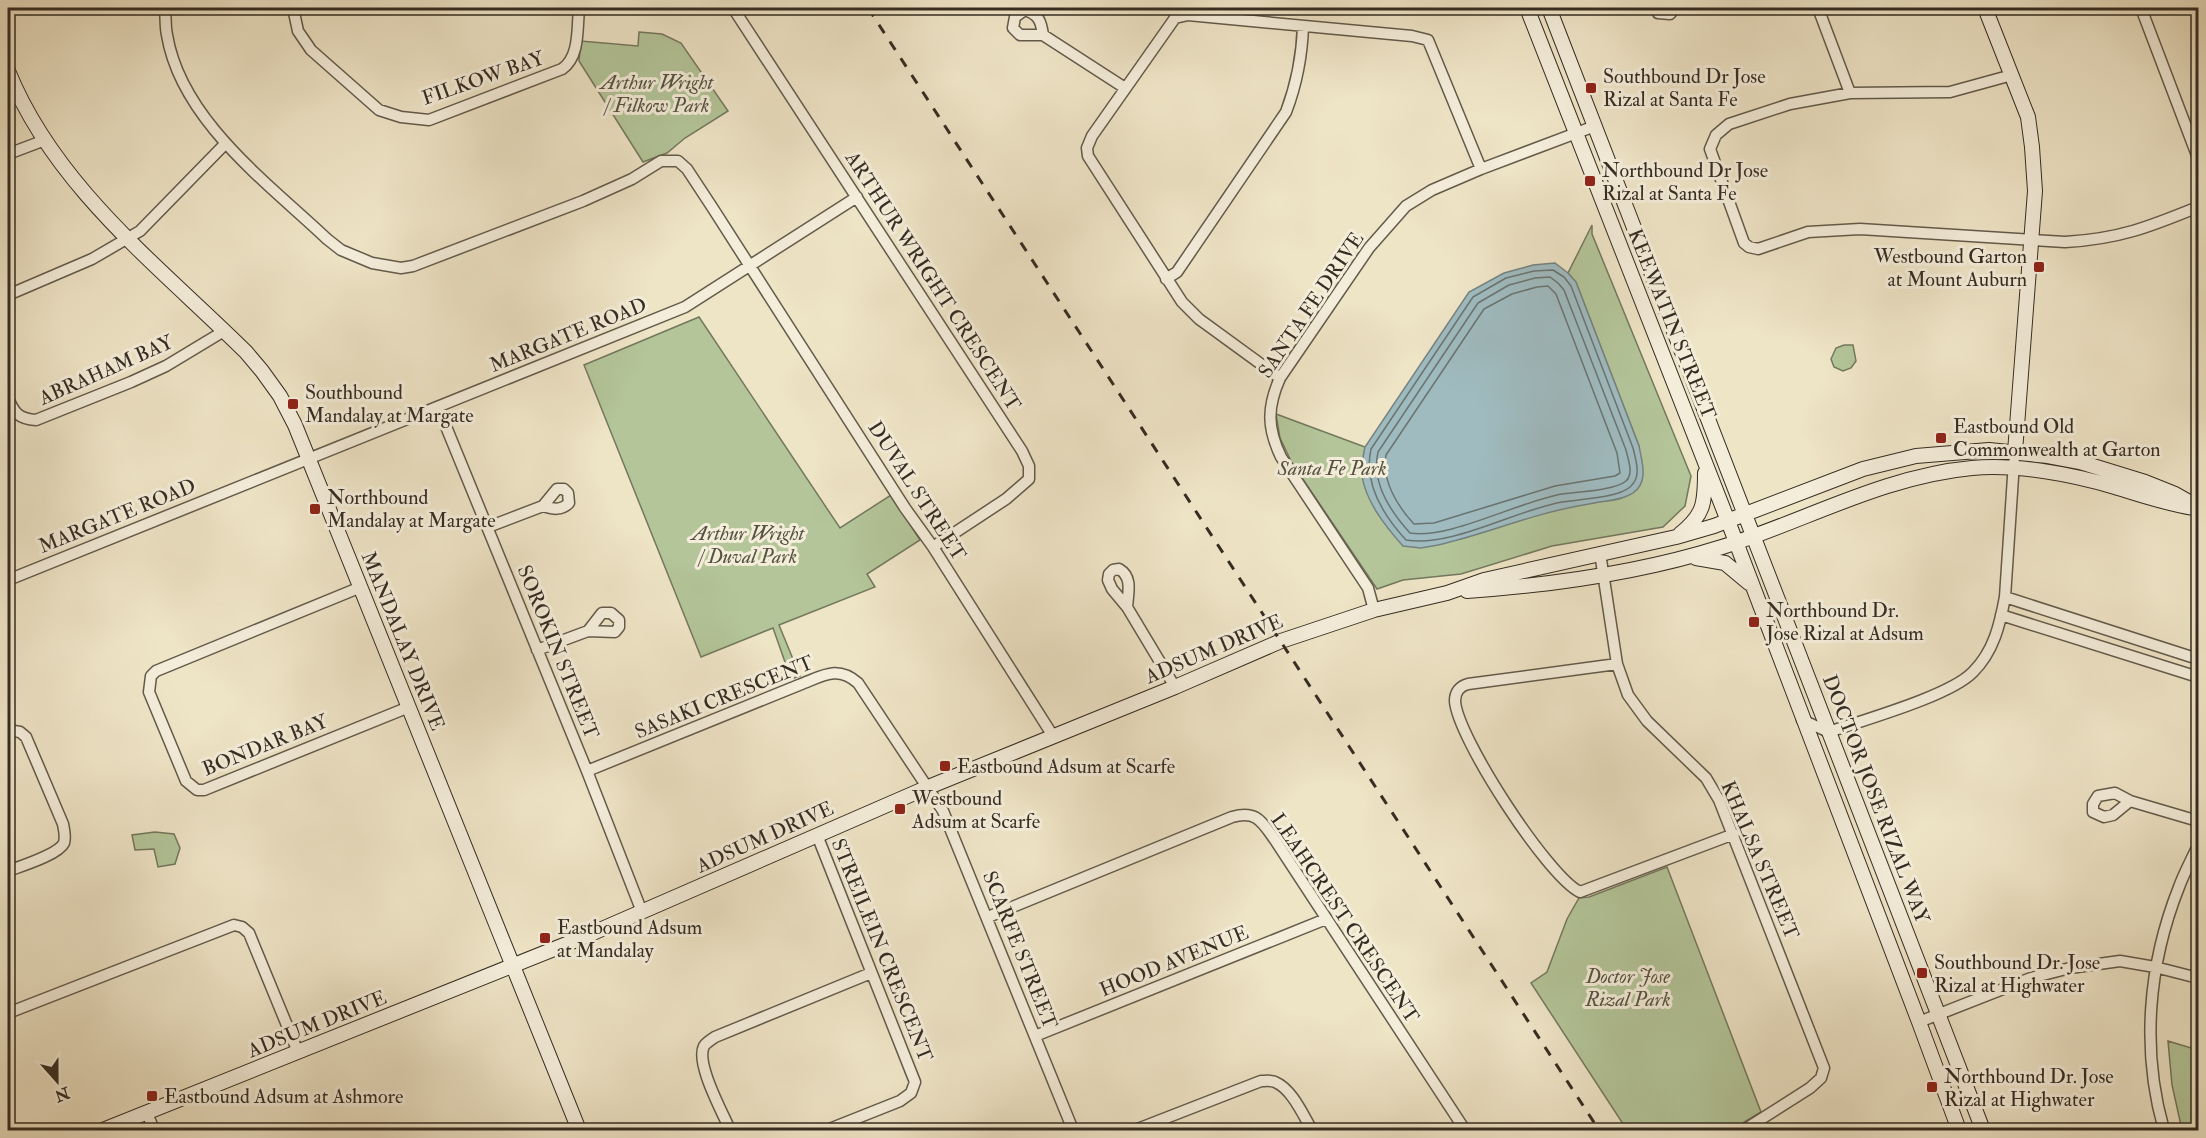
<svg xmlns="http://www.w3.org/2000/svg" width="2206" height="1138" viewBox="0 0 2206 1138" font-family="'IM FELL Double Pica',serif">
  <rect width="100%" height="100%" fill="#eee4c6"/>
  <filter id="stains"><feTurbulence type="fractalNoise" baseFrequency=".00333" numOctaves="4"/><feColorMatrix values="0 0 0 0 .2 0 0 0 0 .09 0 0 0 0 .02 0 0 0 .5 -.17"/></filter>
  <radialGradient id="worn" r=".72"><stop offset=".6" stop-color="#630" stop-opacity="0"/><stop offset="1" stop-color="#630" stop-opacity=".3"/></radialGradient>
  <path fill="#b3c599" stroke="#74785e" stroke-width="1.5" d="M 639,32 L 662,34 L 681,43 L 728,111 L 685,138 L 667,153 L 643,162 L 579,61 L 581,41 L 638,46 Z
    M 1592,225 L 1592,234 L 1691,476 L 1685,506 L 1663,527 L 1552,546 L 1461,574 L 1403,580 L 1377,589 L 1292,463 L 1280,438 L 1276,414 L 1365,447 L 1362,475 L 1461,539 L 1560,508 L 1622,498 L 1639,446 L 1576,283 L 1568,273 Z
    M 699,317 L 840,528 L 891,495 L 920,540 L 867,574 L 875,587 L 779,625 L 800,676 L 791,679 L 773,628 L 701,657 L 584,365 Z
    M 1844,345 L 1853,345 L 1856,361 L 1851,368 L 1843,371 L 1834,367 L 1831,359 L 1836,348 Z
    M 155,832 L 174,834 L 180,848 L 175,864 L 158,867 L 154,849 L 135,850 L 132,835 Z
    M 1667,867 L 1761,1112 L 1744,1122 L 1737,1130 L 1627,1130 L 1531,983 L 1547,972 L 1567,919 L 1579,898 L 1589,897 Z
    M 2168,1041 L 2198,1050 L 2198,1130 L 2182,1130 L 2172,1085 Z"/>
  <path fill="#9fbbc0" stroke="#758281" stroke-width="1.5" d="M 1555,263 L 1568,273 L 1576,282 L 1639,446 C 1642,462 1649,482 1633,493 C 1621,501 1602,501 1589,504 C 1537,512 1489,533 1438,545 L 1421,548 L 1403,546 C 1386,527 1366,502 1362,476 C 1361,467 1363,456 1365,447 L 1469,292 L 1504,273 L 1533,265 Z"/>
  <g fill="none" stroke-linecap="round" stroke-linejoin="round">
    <path stroke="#6a7471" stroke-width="1.5" d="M 1553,270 L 1564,277 L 1571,286 L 1633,448 C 1636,461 1642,477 1630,487 C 1618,498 1579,499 1562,502 C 1516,510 1451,548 1406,540 C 1383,515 1363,484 1371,449 L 1473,297 L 1506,278 L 1534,271 Z
      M 1550,277 L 1558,283 L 1564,290 L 1626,450 C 1628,459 1634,474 1626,481 C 1616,490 1577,492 1562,494 C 1520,501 1448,540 1410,533 C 1390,511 1371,482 1378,452 L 1478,303 L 1509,285 L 1535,278 Z
      M 1548,286 L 1556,294 L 1617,453 L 1620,473 L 1615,476 L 1555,486 L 1434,523 L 1414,524 C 1398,507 1381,480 1386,455 L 1484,309 L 1512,294 L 1537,287 Z"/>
    <defs>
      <path id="street" d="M 165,8 C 166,17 165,26 167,35 C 181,120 268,183 327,239 L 341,250 L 372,263 L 401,268 L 413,266 L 583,201 L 632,179 L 661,161 L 678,161 L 687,169 L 712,207 L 905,508 L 933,547 L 1053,736
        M 293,8 L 298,31 L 311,50 L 379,110 L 401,117 L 429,120 L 562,69 C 580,57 577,28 579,8
        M 733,8 L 1022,451 L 1029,466 L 1029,479 L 1006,499 L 933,547
        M 1656,8 L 1658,13 L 1670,14 L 1675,8
        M 1818,8 L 1850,93
        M 2141,8 L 2198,158
        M 1043,35 C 1041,21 1039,15 1025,10 L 1015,17 L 1013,28 L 1020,35 L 1043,35 L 1125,88
        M 2012,75 L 1950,92 L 1850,93 L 1790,104 L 1729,124 L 1716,135 L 1710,149 L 1744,243 L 1749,247 L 1758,249 L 1808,232 L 1860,229 L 2065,242 C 2119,239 2149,227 2198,207
        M 8,154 L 45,140
        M 1166,279 L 1177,272 L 1286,112 C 1297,83 1302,57 1303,26
        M 8,295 L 92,259 L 140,231 L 225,144
        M 1280,378 L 1199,319 L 1182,302 L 1088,156 L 1087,148 L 1092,136 L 1175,18 L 1188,15 L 1412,36 L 1428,40 L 1481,169
        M 8,398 C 14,413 19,419 36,420 L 131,382 L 166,366 L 224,331
        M 438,407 L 587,771 L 642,912
        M 488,527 L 543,506 L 557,489 L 564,489 L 568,493 L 569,503 C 561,511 553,509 543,506
        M 1600,553 L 1617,664 L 1628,695 L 1647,721 L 1706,778 L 1719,800 L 1824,1068 L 1821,1078 L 1810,1088 L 1744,1130
        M 8,580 L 685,307 L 857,197
        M 361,587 L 156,671 L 151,676 L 149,692 L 186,781 L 197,790 L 204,790 L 409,707
        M 2005,597 L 2198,659
        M 1127,607 C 1128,593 1133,577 1119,569 L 1113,570 L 1109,574 L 1108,580 L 1112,589 L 1127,607 L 1175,687
        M 1374,610 L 1368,588 L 1281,457 C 1267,428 1267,407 1280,378 L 1369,248 L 1406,206 L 1432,190 L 1481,169 L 1595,126
        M 2001,615 L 2198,677
        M 537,650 L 588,631 L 615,632 L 619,627 L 619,620 L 611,613 L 602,613 L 588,631
        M 1617,664 L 1468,684 C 1460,686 1455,692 1455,701 C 1457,737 1548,877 1580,892 L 1734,834
        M 1802,720 L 1829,732 C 1863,720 1950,696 1973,672 C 1994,651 2000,624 2005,597 L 2014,462
        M 8,730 L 20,732 L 26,737 L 63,824 C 64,830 66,836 64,843 C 58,855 21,866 8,871
        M 587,771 L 799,685 C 823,676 837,665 858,683 L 943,811 L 1073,1130
        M 2130,801 L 2113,815 L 2104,817 L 2093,812 L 2093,804 L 2098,796 L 2115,793 L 2130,801 L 2198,821
        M 817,835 L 915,1082 L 911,1093 L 900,1101 L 827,1130
        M 988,917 L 1232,817 C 1257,810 1262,822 1275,840 L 1465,1130
        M 8,1013 L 234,925 L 242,927 L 249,933 L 298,1052
        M 1919,1022 L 2031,978 L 2070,968 L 2120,961 L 2155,967 L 2198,978
        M 1035,1036 L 1326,919
        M 147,1113 L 154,1130
        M 730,1130 C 723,1113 695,1063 704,1046 C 706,1043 712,1039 715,1037 L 871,973
        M 1135,1130 L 1261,1081 C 1265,1081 1271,1080 1275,1082 C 1292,1089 1303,1115 1312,1130
        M 2164,1130 C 2141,1050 2148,965 2179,887 C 2184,873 2192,859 2198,845"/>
      <path id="secondary" d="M 1527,8 L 1728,521 L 1919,1022 L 1959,1130
        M 1549,8 L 1983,1130
        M 1985,8 L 2028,117 L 2032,147 L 2035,191 L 2015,452
        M 8,71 C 55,187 159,266 246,352 L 262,371 L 280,396 L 295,425 L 579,1130
        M 1680,534 C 1704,515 1705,503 1705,473
        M 1696,558 L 1725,563 L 1749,583
        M 1467,591 C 1554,585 1639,573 1722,547 C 1805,521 1884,476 1972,468 C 2017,464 2071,474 2115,487 C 2141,495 2167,504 2194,508
        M 103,1130 L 579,939 L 926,788 L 1175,687 L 1281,641 L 1374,610 L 1447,593 L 1484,580 L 1676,537 L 1714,526 L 1863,469 L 1916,456 L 1989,450 L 2048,456 L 2080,462 L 2145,482 L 2175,494 L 2198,507"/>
    </defs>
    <use href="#street" stroke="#635a4b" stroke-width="13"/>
    <use href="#secondary" stroke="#352c22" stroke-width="16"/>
    <use href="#street" stroke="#f4edda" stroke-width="10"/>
    <use href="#secondary" stroke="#f4edda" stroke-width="14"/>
    <path stroke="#352c22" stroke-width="3" stroke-dasharray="10 10" stroke-linecap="butt" d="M 868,8 L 1599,1130"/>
  </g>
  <g fill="#8f2418" stroke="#f4edda" stroke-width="2">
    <rect x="1585" y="82" width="12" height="12" rx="3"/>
    <rect x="1584" y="175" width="12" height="12" rx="3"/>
    <rect x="2033" y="261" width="12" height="12" rx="3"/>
    <rect x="287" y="398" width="12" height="12" rx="3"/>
    <rect x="1935" y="432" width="12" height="12" rx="3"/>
    <rect x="309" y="503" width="12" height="12" rx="3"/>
    <rect x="1748" y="616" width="12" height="12" rx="3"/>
    <rect x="939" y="760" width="12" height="12" rx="3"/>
    <rect x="894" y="803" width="12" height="12" rx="3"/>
    <rect x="539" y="932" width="12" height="12" rx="3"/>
    <rect x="1916" y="967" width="12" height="12" rx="3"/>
    <rect x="1926" y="1081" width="12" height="12" rx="3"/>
    <rect x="146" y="1090" width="12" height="12" rx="3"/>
  </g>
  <g text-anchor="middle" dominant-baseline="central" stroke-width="6" stroke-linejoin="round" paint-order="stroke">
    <g font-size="20" fill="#352c22" stroke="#f4edda" text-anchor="start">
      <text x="1603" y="76">Southbound Dr Jose<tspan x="1603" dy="23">Rizal at Santa Fe</tspan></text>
      <text x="1602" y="170">Northbound Dr Jose<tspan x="1602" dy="23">Rizal at Santa Fe</tspan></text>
      <text x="2027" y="256" text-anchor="end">Westbound Garton<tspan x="2027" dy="23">at Mount Auburn</tspan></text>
      <text x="305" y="392">Southbound<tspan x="305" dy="23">Mandalay at Margate</tspan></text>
      <text x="1953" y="426">Eastbound Old<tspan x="1953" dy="23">Commonwealth at Garton</tspan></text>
      <text x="327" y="497">Northbound<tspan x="327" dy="23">Mandalay at Margate</tspan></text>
      <text x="1766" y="610">Northbound Dr.<tspan x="1766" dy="23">Jose Rizal at Adsum</tspan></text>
      <text x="957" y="766">Eastbound Adsum at Scarfe</text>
      <text x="912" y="798">Westbound<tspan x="912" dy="23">Adsum at Scarfe</tspan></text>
      <text x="557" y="927">Eastbound Adsum<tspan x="557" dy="23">at Mandalay</tspan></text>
      <text x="1934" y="962">Southbound Dr. Jose<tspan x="1934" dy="23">Rizal at Highwater</tspan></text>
      <text x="1944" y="1076">Northbound Dr. Jose<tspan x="1944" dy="23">Rizal at Highwater</tspan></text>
      <text x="164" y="1096">Eastbound Adsum at Ashmore</text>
    </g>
    <g font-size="20" fill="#352c22" stroke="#f4edda">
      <text transform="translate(483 78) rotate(-19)">FILKOW BAY</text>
      <text transform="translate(933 281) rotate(57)">ARTHUR WRIGHT CRESCENT</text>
      <text transform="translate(1311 305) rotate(-56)">SANTA FE DRIVE</text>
      <text transform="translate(1672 324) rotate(68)">KEEWATIN STREET</text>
      <text transform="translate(568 335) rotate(-22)">MARGATE ROAD</text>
      <text transform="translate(106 370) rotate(-24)">ABRAHAM BAY</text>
      <text transform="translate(917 491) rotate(57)">DUVAL STREET</text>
      <text transform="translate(117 516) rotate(-22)">MARGATE ROAD</text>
      <text transform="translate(403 641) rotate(68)">MANDALAY DRIVE</text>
      <text transform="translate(1214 649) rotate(-23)">ADSUM DRIVE</text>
      <text transform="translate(558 652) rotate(68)">SOROKIN STREET</text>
      <text transform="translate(724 697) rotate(-22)">SASAKI CRESCENT</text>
      <text transform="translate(265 745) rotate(-22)">BONDAR BAY</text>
      <text transform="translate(1876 799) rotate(69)">DOCTOR JOSE RIZAL WAY</text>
      <text transform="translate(765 837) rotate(-24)">ADSUM DRIVE</text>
      <text transform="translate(1760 860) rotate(67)">KHALSA STREET</text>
      <text transform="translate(1345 918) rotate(56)">LEAHCREST CRESCENT</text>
      <text transform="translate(882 950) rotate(68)">STREILEIN CRESCENT</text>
      <text transform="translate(1020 950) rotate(68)">SCARFE STREET</text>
      <text transform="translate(1174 961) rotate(-22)">HOOD AVENUE</text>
      <text transform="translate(317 1024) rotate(-22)">ADSUM DRIVE</text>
    </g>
    <g font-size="20" font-style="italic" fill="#545240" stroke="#f4edda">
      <text x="657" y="82">Arthur Wright<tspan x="657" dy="23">/ Filkow Park</tspan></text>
      <text x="1332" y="468">Santa Fe Park</text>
      <text x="748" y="533">Arthur Wright<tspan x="748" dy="23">/ Duval Park</tspan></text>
      <text x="1628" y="976">Doctor Jose<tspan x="1628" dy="23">Rizal Park</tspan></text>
    </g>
  </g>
  <rect width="2206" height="1138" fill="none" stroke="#eee4c6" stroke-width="30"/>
  <rect x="9" y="9" width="2188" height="1120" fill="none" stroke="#352c22" stroke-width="3"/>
  <rect x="15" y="15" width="2176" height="1108" fill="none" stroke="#352c22" stroke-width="1.5"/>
  <g transform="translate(57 1081) rotate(159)" stroke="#f4edda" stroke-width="4.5" paint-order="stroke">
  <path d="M0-4.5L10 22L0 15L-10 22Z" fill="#352c22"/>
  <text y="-9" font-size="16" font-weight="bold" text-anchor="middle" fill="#352c22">N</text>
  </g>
  <rect width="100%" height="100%" filter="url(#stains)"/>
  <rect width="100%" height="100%" fill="url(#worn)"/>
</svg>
